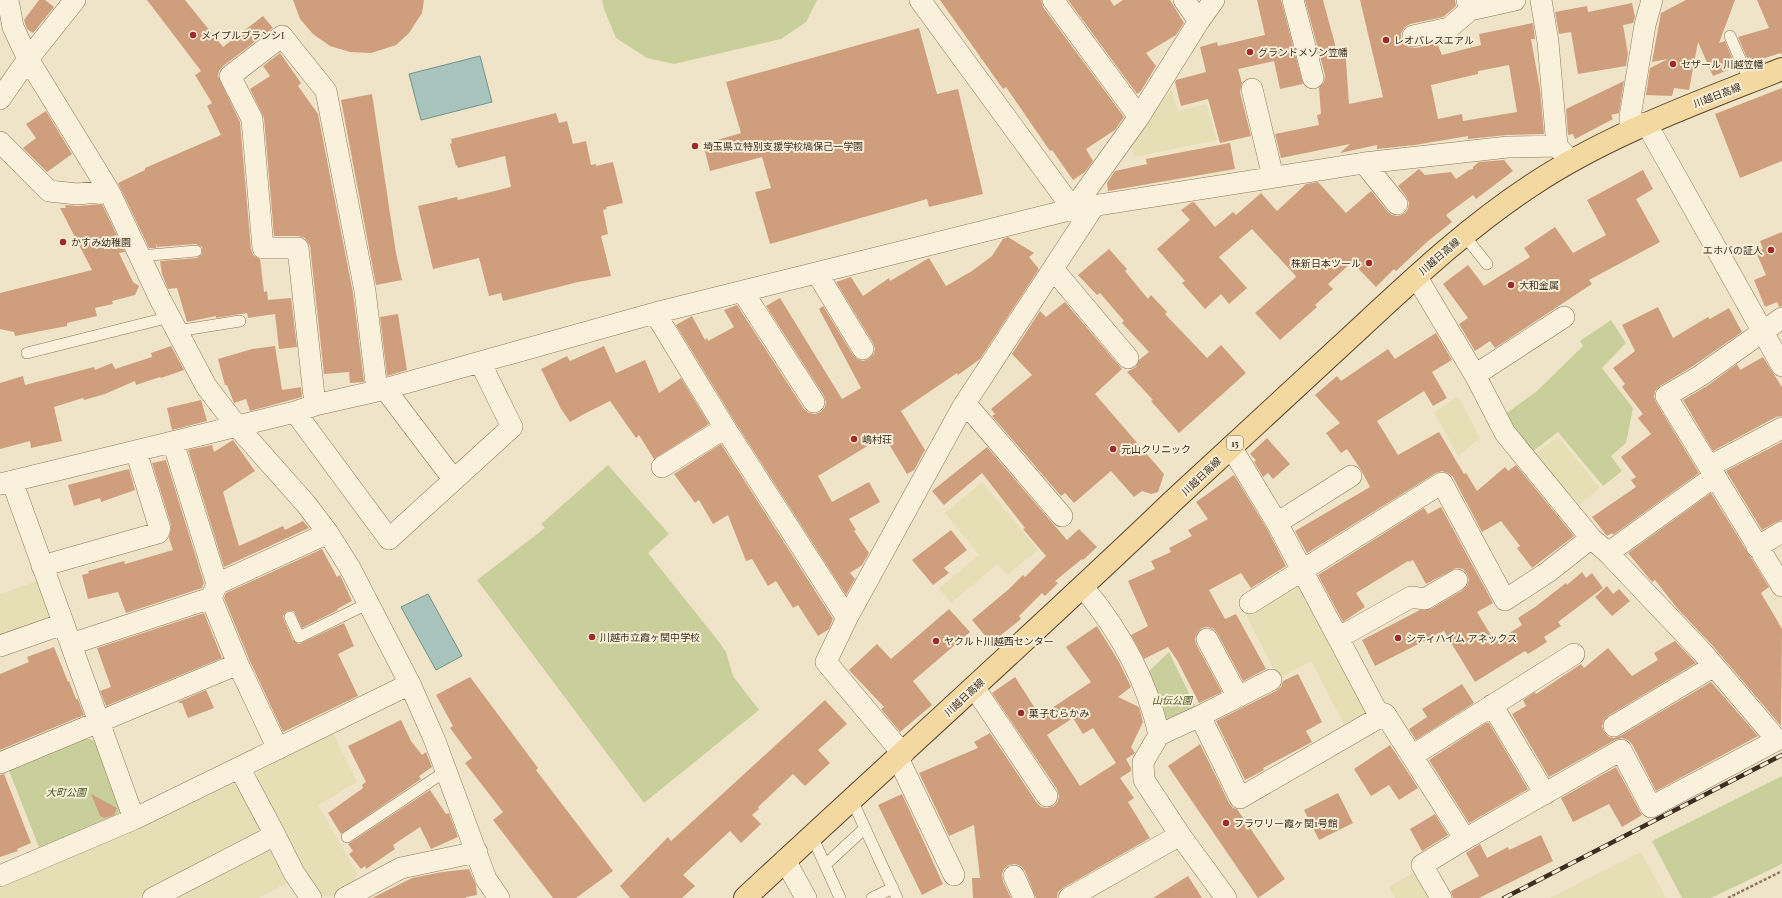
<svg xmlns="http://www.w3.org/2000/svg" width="1782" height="898" viewBox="0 0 1782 898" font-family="'Playfair Display','Noto Sans JP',serif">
  <rect width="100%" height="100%" fill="#f0e4c8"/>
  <path fill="#e6deb5" d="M 1171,89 L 1178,111 L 1206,104 L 1217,140 L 1134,157 L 1131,147 Z
    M 1458,396 L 1480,438 L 1458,456 L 1434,412 Z
    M 1558,437 L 1600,488 L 1579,505 L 1535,454 Z
    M 982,482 L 1038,550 L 1007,575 L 998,564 L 951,603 L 939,588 L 979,555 L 945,513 Z
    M 1300,576 L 1373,712 L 1346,728 L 1311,661 L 1279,679 L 1245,613 Z
    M 37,581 L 50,617 L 47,624 L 0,641 L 0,594 Z
    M 333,733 L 357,782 L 318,805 L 357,873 L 355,883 L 329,897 L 322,896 L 302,872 L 255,779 L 260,770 Z
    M 227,783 L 239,785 L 259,827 L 257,837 L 138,898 L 0,898 L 0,885 Z
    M 261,847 L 270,851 L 286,883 L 259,898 L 168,898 Z
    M 1641,852 L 1666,898 L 1550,898 Z
    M 1416,871 L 1432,898 L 1395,898 L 1389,887 Z"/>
  <path fill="#c9cf9b" d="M 602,0 L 817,0 L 806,22 L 781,39 L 674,64 L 647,58 L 616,38 L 604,9 Z
    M 1611,320 L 1626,343 L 1602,368 L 1633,408 L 1626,443 L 1611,456 L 1622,471 L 1603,486 L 1558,432 L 1532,452 L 1504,415 L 1537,391 L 1583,346 L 1580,341 Z
    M 608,465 L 669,534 L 648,553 L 716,638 L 726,652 L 733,676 L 759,710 L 644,803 L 477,580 L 545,528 L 541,524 Z
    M 1169,652 L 1198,712 L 1162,729 L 1145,675 Z
    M 84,738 L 94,740 L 121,811 L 116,819 L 40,850 L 8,768 Z
    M 1782,776 L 1782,864 L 1711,898 L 1682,898 L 1652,841 Z"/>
  <path fill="#a9c4bc" stroke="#6f938a" d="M 480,56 L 492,102 L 421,120 L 409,74 Z
    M 428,594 L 462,656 L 436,670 L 401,607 Z"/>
  <path fill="#cf9f7d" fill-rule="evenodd" d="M 39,0 L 45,0 L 54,7 L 33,33 L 27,29 L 24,20 Z
    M 147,0 L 185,0 L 223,47 L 263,16 L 273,28 L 223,66 L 219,71 L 218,76 L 240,122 L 251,249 L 253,255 L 260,259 L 264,292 L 267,291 L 268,300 L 291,298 L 297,347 L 279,349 L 275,314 L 248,318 L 247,313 L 216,318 L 216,316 L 187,322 L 177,288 L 168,289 L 162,274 L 160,261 L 197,258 L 202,254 L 202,247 L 196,244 L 157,247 L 157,244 L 156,248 L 149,248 L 118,183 L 145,170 L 145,168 L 221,135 L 207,106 L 212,103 L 195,75 L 201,71 Z
    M 293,0 L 424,0 L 422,13 L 409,33 L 396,45 L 371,53 L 350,52 L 330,46 L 313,34 L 300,19 Z
    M 940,0 L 1041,0 L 1043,7 L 1124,117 L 1115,130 L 1086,149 L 1093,161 L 1085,172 L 1073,180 L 1052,150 L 1050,151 L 1006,87 L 1003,89 Z
    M 1068,0 L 1110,0 L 1114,6 L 1123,0 L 1170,0 L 1184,23 L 1176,35 L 1146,53 L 1156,66 L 1141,91 L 1137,94 Z
    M 1257,0 L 1281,0 L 1303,84 L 1280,89 L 1274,61 L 1238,69 L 1242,83 L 1240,92 L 1251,136 L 1220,143 L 1208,99 L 1181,106 L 1175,82 L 1176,80 L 1206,72 L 1200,47 L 1217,42 L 1218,46 L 1265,35 Z
    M 1305,0 L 1323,0 L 1336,48 L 1345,47 L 1349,104 L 1383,97 L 1360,0 L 1455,0 L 1456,6 L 1443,17 L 1410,24 L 1405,27 L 1401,33 L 1401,39 L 1404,44 L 1409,47 L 1416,48 L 1437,43 L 1442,55 L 1481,45 L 1479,34 L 1533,23 L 1535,39 L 1531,39 L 1540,89 L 1544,134 L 1507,135 L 1468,139 L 1468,136 L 1415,145 L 1377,149 L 1377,145 L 1340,153 L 1350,144 L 1281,158 L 1275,134 L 1319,125 L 1317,115 L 1321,114 L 1319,88 L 1324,82 L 1325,75 ZM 1509,65 L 1517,112 L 1463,121 L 1462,114 L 1438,119 L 1431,85 L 1478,74 L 1478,71 Z
    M 1686,0 L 1735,0 L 1719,43 L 1725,41 L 1736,67 L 1713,76 L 1698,42 L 1689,90 L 1674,88 L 1672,96 L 1646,95 L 1650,68 L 1668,59 L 1652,62 L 1661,13 Z
    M 1757,0 L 1782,0 L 1782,55 L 1781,53 L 1749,63 L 1738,37 L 1769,28 Z
    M 1632,3 L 1635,17 L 1633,23 L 1623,25 L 1628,54 L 1626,66 L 1578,74 L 1571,32 L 1559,34 L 1555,12 L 1587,6 L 1588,12 Z
    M 919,28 L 937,94 L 958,89 L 983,194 L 929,207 L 927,199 L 770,244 L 755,192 L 771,188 L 762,157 L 710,171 L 703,144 L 741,133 L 726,82 Z
    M 280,53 L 301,83 L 298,86 L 318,114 L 353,293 L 364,382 L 350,383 L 349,372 L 324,374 L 310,246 L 305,238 L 298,236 L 274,236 L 264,118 L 250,89 L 270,76 L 263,66 Z
    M 1624,81 L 1619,113 L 1611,115 L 1613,119 L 1575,139 L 1573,134 L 1568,135 L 1566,109 Z
    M 1782,88 L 1782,161 L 1740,178 L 1715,114 Z
    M 372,94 L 396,253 L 402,280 L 376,285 L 341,100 Z
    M 46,111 L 72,154 L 47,172 L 23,148 L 36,138 L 26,124 Z
    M 556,113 L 559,123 L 567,121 L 573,144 L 586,141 L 591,165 L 596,164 L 596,166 L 613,162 L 623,203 L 606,207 L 607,209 L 603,210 L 608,234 L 601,236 L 611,276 L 578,282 L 503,301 L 501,293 L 489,296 L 479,258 L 433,269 L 418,206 L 457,197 L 458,200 L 511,187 L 505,156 L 458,168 L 457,165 L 456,166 L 450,144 L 452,143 L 451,139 Z
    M 1230,143 L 1235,169 L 1108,191 L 1107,183 L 1115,171 L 1147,164 L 1146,159 Z
    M 1504,160 L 1513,171 L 1476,199 L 1473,195 L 1446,215 L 1452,222 L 1428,241 L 1396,271 L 1394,269 L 1376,287 L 1352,262 L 1328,284 L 1333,289 L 1315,305 L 1317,307 L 1280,340 L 1255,313 L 1296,277 L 1295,275 L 1252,229 L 1219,257 L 1247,288 L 1229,304 L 1221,294 L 1205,309 L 1182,283 L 1185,281 L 1157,249 L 1190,220 L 1181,210 L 1191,203 L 1194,202 L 1215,227 L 1233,212 L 1236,215 L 1261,193 L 1277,211 L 1306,184 L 1318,182 L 1346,213 L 1371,191 L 1388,212 L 1392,215 L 1398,216 L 1405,213 L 1408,209 L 1409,203 L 1406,196 L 1398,186 L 1419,169 L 1425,175 L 1451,172 L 1456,179 L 1469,170 L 1473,169 L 1473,167 L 1479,162 Z
    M 1643,170 L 1653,189 L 1636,199 L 1660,242 L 1589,280 L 1592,284 L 1495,348 L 1490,341 L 1475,351 L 1459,324 L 1468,318 L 1443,284 L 1468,265 L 1484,286 L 1530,257 L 1524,248 L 1555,227 L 1573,253 L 1606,235 L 1587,200 Z
    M 102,204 L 125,252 L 119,253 L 133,282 L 139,286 L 135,295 L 112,301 L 113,304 L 95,308 L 97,316 L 67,323 L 67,326 L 15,336 L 14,332 L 0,329 L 0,293 L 92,270 L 60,208 L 66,208 L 65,205 L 78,206 Z
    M 1782,232 L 1782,306 L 1779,307 L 1777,302 L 1765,307 L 1754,280 L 1766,275 L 1756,252 L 1763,249 L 1760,241 Z
    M 1008,237 L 1034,253 L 1029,257 L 1039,269 L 980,359 L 958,375 L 957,373 L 901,411 L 925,450 L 914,470 L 907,474 L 884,436 L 818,476 L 832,502 L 869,482 L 880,502 L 849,519 L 856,530 L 854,531 L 869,553 L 862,565 L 850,573 L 855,579 L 846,595 L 735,422 L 676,325 L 692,316 L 705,340 L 707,338 L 708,341 L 734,327 L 724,310 L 737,305 L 804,409 L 809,413 L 815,414 L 821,412 L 825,407 L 826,402 L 824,396 L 766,306 L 780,298 L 842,399 L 861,388 L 819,309 L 823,306 L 853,355 L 857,359 L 863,361 L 869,359 L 874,354 L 875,348 L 873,343 L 836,282 L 851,277 L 863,296 L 889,278 L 890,281 L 929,258 L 946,286 L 972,271 L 992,256 L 1003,239 Z
    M 1109,249 L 1127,269 L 1125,271 L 1148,299 L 1151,295 L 1167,312 L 1165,314 L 1207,358 L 1221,345 L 1246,373 L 1179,433 L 1151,401 L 1153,400 L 1127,372 L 1136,367 L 1139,360 L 1149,352 L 1122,323 L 1124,321 L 1100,293 L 1097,295 L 1078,275 Z
    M 1065,302 L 1122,369 L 1095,394 L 1164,474 L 1158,492 L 1151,494 L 1142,491 L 1134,497 L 1111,471 L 1074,503 L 1065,493 L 1061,496 L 992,416 L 995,414 L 991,409 L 1032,375 L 1012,354 L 1040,311 L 1046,317 Z
    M 1658,307 L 1673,338 L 1708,317 L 1710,319 L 1729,308 L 1742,332 L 1693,366 L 1660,386 L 1655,391 L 1654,397 L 1656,402 L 1699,473 L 1613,535 L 1612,533 L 1607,536 L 1592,517 L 1636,487 L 1631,480 L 1636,477 L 1621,457 L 1651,434 L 1638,418 L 1643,414 L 1622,387 L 1625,384 L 1613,368 L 1635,351 L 1622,325 Z
    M 398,314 L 407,370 L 387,376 L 380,317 Z
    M 1436,333 L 1452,360 L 1432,372 L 1447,398 L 1433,406 L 1424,391 L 1377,421 L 1398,455 L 1439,432 L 1464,474 L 1466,473 L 1477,491 L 1505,467 L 1508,471 L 1516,465 L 1574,536 L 1532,568 L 1517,548 L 1520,546 L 1501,521 L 1482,532 L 1453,477 L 1448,473 L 1442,471 L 1436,473 L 1307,553 L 1295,531 L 1370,487 L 1361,470 L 1347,449 L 1341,453 L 1326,433 L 1340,423 L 1315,395 L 1337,376 L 1341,381 L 1388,349 L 1395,359 Z
    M 171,346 L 184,370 L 161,378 L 160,377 L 136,385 L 135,381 L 105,394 L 84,400 L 83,398 L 54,407 L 62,441 L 31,448 L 30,441 L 0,449 L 0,383 L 23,376 L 25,385 L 94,367 L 95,370 L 112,363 L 115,369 L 152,357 L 151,353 Z
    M 275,346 L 282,390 L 301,387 L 302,397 L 250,411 L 246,399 L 234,403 L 227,385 L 225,385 L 218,359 L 252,349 Z
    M 604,346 L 616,373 L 645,360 L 659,393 L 681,378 L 709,424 L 654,459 L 639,435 L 636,438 L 610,401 L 584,414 L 570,422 L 561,409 L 541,369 L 567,356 L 570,361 Z
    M 1763,357 L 1782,387 L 1782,416 L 1776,417 L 1713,451 L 1683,400 L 1707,386 L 1737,364 L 1740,370 Z
    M 201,400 L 207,421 L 172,430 L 167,408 Z
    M 1267,438 L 1290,464 L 1273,479 L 1268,473 L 1263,477 L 1254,462 L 1256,460 L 1250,454 Z
    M 233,440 L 255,471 L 223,492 L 239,546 L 283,526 L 285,530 L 303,521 L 309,528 L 224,567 L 188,450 L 212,445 L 214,452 Z
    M 1782,442 L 1782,520 L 1776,522 L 1762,530 L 1726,471 Z
    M 721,444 L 833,619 L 829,629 L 818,636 L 798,605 L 793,608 L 776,581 L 768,586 L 752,559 L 746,561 L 728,515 L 713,524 L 699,500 L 695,503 L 674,474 Z
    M 987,447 L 1067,540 L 1079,529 L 1097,547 L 1083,560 L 1082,559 L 1055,581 L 1058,583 L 1045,596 L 1042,593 L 1019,616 L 1021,619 L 991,643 L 972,620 L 1009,589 L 1023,575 L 1025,577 L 1046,556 L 1023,529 L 1025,528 L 982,473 L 944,505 L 932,491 Z
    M 166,460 L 204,583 L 202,588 L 126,613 L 118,592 L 88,599 L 82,575 L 89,573 L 88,571 L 124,561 L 125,564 L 173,550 L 169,538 L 171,525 L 152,463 Z
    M 129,469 L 135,490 L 101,502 L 100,498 L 74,506 L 68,485 Z
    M 1234,475 L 1267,529 L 1286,566 L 1251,588 L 1241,573 L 1209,590 L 1225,619 L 1236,614 L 1266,669 L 1243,681 L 1217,633 L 1214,629 L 1208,627 L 1202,628 L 1197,633 L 1195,639 L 1196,644 L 1222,692 L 1199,703 L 1177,660 L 1168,647 L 1144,659 L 1131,635 L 1148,626 L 1128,581 L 1155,569 L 1151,561 L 1171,552 L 1169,548 L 1192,536 L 1188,530 L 1208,519 L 1196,502 Z
    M 1711,493 L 1769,587 L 1761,593 L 1782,629 L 1781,726 L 1712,645 L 1677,608 L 1655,580 L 1652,582 L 1628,553 Z
    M 1441,507 L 1493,603 L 1477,612 L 1495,642 L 1522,625 L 1518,618 L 1535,607 L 1566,583 L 1567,585 L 1582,572 L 1586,578 L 1592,573 L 1603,588 L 1558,622 L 1561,626 L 1544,637 L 1547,642 L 1528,654 L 1525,651 L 1475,682 L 1444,631 L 1375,666 L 1362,640 L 1420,610 L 1431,609 L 1463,590 L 1467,586 L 1469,580 L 1467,574 L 1463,569 L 1456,568 L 1426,584 L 1413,560 L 1409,562 L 1408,561 L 1356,593 L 1365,607 L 1343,622 L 1318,575 L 1424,508 L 1428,514 Z
    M 951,530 L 967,550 L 944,568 L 949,573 L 933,585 L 912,560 Z
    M 322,549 L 337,577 L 340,575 L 352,601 L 337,609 L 338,610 L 302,628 L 294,611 L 287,611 L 283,616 L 284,620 L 293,640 L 299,644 L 344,623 L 354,646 L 338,654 L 358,696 L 283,732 L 249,659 L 224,598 L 226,593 Z
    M 1607,586 L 1613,594 L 1619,589 L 1630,601 L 1612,616 L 1595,597 Z
    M 949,609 L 970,632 L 913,681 L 932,705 L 900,732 L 881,709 L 884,707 L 849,670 L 877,644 L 891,659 Z
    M 204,613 L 222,658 L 106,706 L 100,691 L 111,687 L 97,648 Z
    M 1097,626 L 1119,662 L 1131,687 L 1118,697 L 1139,707 L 1143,722 L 1131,747 L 1135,753 L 1126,759 L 1131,768 L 1131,771 L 1120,778 L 1134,798 L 1128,802 L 1150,838 L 1063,888 L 1058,892 L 1057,898 L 1036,898 L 1025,871 L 1021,866 L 1015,864 L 1009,865 L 1004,869 L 1002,874 L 1003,881 L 1011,898 L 973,898 L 972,878 L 980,878 L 974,825 L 949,836 L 919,773 L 978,748 L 974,742 L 990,733 L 1037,803 L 1041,807 L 1047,808 L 1054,806 L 1058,801 L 1059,796 L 1057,789 L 992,693 L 1015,677 L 1040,716 L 1091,682 L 1066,647 ZM 1073,718 L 1083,734 L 1093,728 L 1116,763 L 1080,786 L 1047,735 Z
    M 1675,641 L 1696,663 L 1608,716 L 1604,720 L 1602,726 L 1604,732 L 1609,737 L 1614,738 L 1620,736 L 1711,682 L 1758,736 L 1656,791 L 1632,744 L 1628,740 L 1622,738 L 1615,740 L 1549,777 L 1512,714 L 1526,706 L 1523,700 L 1535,692 L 1536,694 L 1581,664 L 1584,668 L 1608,648 L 1632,676 L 1658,660 L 1654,653 Z
    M 54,647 L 68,682 L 69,681 L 76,699 L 78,699 L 84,715 L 0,750 L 0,674 L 29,662 L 27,657 Z
    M 1298,674 L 1322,722 L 1306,731 L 1312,742 L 1263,768 L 1264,770 L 1245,780 L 1216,721 L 1276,691 L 1281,687 L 1283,681 Z
    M 470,677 L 538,768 L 536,770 L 613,871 L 576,898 L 553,898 L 493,820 L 503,812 L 465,763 L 472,758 L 450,728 L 453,726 L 436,695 Z
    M 1462,684 L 1474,703 L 1416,740 L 1409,729 L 1427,717 L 1422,709 Z
    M 206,690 L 214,708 L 188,718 L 182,703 L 179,703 L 178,702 Z
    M 825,700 L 847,724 L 818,750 L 830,763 L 805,786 L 793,774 L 758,807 L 759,809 L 752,815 L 761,824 L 741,843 L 730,831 L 683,875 L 695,886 L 682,898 L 630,898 L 620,886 L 668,837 L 671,841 Z
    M 401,720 L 411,741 L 422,755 L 426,752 L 432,767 L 419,776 L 421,779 L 341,834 L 328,813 L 363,788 L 362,785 L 366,782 L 348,746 Z
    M 1486,723 L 1489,723 L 1528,789 L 1469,823 L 1429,760 Z
    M 1200,744 L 1229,803 L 1233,808 L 1237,809 L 1285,879 L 1258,898 L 1168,766 Z
    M 1390,745 L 1418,788 L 1399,800 L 1389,785 L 1371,796 L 1354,769 Z
    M 1616,767 L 1642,815 L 1622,827 L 1609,804 L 1573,822 L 1561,798 Z
    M 4,774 L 31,843 L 17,849 L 18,851 L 0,857 L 0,775 Z
    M 430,790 L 446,814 L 449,813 L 458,837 L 431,849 L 420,827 L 393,845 L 395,849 L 366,869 L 365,866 L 361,869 L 349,854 L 353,851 L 348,844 Z
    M 1338,793 L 1353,823 L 1319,840 L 1304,810 Z
    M 91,794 L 117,808 L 114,815 L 105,818 L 100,816 Z
    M 902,794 L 943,884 L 922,895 L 878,805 Z
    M 1435,814 L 1448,835 L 1422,851 L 1410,829 Z
    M 1541,835 L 1553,861 L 1479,898 L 1453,898 L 1451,891 L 1479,876 L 1466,853 L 1480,844 L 1487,858 L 1508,847 L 1509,850 Z
    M 469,869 L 476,885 L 477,895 L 466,897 L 466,898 L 372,898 L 412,878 L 442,872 Z
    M 1188,876 L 1202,898 L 1153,898 Z"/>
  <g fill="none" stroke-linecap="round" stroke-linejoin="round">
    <defs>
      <path id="lane" d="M 1730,36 L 1750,82
        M 1464,235 L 1487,264
        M 140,256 L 196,251
        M 177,331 L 240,321
        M 27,353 L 170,317
        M 290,617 L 299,637 L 369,603
        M 852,800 L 897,898
        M 812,836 L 840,898
        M 347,837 L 446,771
        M 825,865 L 865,828
        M 872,898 L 893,888"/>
      <path id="street" d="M 8,0 L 13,27 L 28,59 L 109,191 L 160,299 L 206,386 L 236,425 L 306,504 L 328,533 L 350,568 L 410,684 L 435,741 L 486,879 L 499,898
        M 920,0 L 1073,209 L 1139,117 L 1199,21 L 1214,0
        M 1053,0 L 1139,117
        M 1184,0 L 1199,21
        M 1293,0 L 1313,78
        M 1541,0 L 1548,42 L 1557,146 L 1565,155
        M 1470,10 L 1515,0
        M 1413,36 L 1449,28 L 1470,10 L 1467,0
        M 1252,89 L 1273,177
        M 0,99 L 28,59 L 75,0
        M 1646,123 L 1782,366
        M 1630,130 L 1630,117 L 1645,25 L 1652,0
        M 0,142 L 49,191 L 77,194 L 109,191
        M 1364,163 L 1397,204
        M 1053,269 L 1128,358
        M 817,273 L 863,349
        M 1416,276 L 1475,375 L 1505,433 L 1591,538 L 1608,553 L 1703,653 L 1777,740 L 1651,807 L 1621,750 L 1465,839
        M 743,292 L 814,402
        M 655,313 L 725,428 L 847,618
        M 1782,318 L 1700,376 L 1666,396 L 1782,586
        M 1475,375 L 1564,317
        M 385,389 L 454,480
        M 965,403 L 1062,516
        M 315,405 L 298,248 L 263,248 L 252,119 L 230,76 L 282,36 L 326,91 L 365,291 L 377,391
        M 295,412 L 389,539 L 512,427 L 480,362
        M 173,442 L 217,584 L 211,598 L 238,664 L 278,749
        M 1231,447 L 1277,523 L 1380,717 L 1385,714 L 1465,839 L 1422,865 L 1441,898
        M 1710,466 L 1782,428
        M 662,467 L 725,428
        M 12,481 L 134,819
        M 0,484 L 295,412 L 315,405 L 377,391 L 655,313 L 1073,209 L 1364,163 L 1508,147 L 1557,146
        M 1277,523 L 1351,476
        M 1757,547 L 1782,532
        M 1608,553 L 1715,476
        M 42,566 L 158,533 L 160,529 L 136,451
        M 217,584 L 328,533
        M 1083,587 C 1119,630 1147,680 1159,735 L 1143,762 L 1144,780 L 1180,835 L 1226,898
        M 1250,603 L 1442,483 L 1505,600 L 1548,572 L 1591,538
        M 1338,638 L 1411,597 L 1425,599 L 1457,580
        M 1207,639 L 1238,697
        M 71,644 L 211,598
        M 0,646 L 63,624
        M 974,687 L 1047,796
        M 1492,705 L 1545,794
        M 1200,716 L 1271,680
        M 1614,726 L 1714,666
        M 1159,735 L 1200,716 L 1240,798 L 1380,717
        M 903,754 L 826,662 L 847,618 L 962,408 L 1094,206
        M 1412,756 L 1574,654
        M 898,758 L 954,875
        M 0,763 L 238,664
        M 240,769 L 275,835 L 294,873 L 311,898
        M 785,860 L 806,898
        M 0,876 L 134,819 L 410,684
        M 1014,876 L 1024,898
        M 153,898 L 275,835
        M 345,898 L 401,868 L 477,852
        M 1069,898 L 1180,835"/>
      <path id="primary" d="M 745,898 C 888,765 1033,635 1174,500 C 1235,443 1296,387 1357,331 C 1413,279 1468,227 1532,185 C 1609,134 1697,103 1782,69"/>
    </defs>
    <use href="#lane" stroke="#8d765c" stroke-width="12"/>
    <use href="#street" stroke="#8d765c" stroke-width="22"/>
    <use href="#primary" stroke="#5b4430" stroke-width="24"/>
    <path stroke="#8d765c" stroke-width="2.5" stroke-dasharray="3 2" stroke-linecap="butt" d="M 1728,898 L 1782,871"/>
    <use href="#lane" stroke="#faf1dc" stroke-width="11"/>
    <use href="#street" stroke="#faf1dc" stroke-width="21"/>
    <use href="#primary" stroke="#f3d9a0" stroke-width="22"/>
    <defs>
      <path id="rail" d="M 1504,898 L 1782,755"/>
    </defs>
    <use href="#rail" stroke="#3d2e20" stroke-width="4.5"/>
    <use href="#rail" stroke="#f7eed8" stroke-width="3" stroke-dasharray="9" stroke-linecap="butt"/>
  </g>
  <g fill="#9e2a2b" stroke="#f7eed8" stroke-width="1.5">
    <circle cx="193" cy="35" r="4"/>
    <circle cx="1386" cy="40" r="4"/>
    <circle cx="1250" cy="52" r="4"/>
    <circle cx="1673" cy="64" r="4"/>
    <circle cx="695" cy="146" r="4"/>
    <circle cx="63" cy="242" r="4"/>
    <circle cx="1771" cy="250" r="4"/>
    <circle cx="1369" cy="263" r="4"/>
    <circle cx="1511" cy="285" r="4"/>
    <circle cx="854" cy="439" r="4"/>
    <circle cx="1113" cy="449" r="4"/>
    <circle cx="592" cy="637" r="4"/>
    <circle cx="1398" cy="638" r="4"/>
    <circle cx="936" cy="641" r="4"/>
    <circle cx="1021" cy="713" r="4"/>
    <circle cx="1226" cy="823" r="4"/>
  </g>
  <g text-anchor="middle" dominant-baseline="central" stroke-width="4" stroke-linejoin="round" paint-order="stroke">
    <rect fill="#f7eed8" stroke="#756857" stroke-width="1" x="1227" y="436" width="16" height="14" rx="3"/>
    <g font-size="9" font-weight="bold" fill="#3d2e20">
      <text x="1235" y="443">15</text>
    </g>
    <g font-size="10" fill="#3d2e20" stroke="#f7eed8" text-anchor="start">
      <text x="201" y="35">メイプルブランシI</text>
      <text x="1394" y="40">レオパレスエアル</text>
      <text x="1258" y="52">グランドメゾン笠幡</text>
      <text x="1681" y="64">セザール 川越笠幡</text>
      <text x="703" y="146">埼玉県立特別支援学校塙保己一学園</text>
      <text x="71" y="242">かすみ幼稚園</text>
      <text x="1763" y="250" text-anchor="end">エホバの証人</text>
      <text x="1361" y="263" text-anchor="end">株新日本ツール</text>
      <text x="1519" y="285">大和金属</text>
      <text x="862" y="439">嶋村荘</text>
      <text x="1121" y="449">元山クリニック</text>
      <text x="600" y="637">川越市立霞ヶ関中学校</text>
      <text x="1406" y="638">シティハイム アネックス</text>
      <text x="944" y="641">ヤクルト川越西センター</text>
      <text x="1029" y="713">菓子むらかみ</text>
      <text x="1234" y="823">フラワリー霞ヶ関1号館</text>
    </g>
    <g font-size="10" fill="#3d2e20" stroke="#f7eed8">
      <text transform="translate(1717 95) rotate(-21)">川越日高線</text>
      <text transform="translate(1439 256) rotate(-41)">川越日高線</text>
      <text transform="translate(1201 476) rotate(-44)">川越日高線</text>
      <text transform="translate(964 697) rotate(-43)">川越日高線</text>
    </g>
    <g font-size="10" font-style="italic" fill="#4d5a26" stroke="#f7eed8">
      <text x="1172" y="700">山伝公園</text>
      <text x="66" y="792">大町公園</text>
    </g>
  </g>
</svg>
